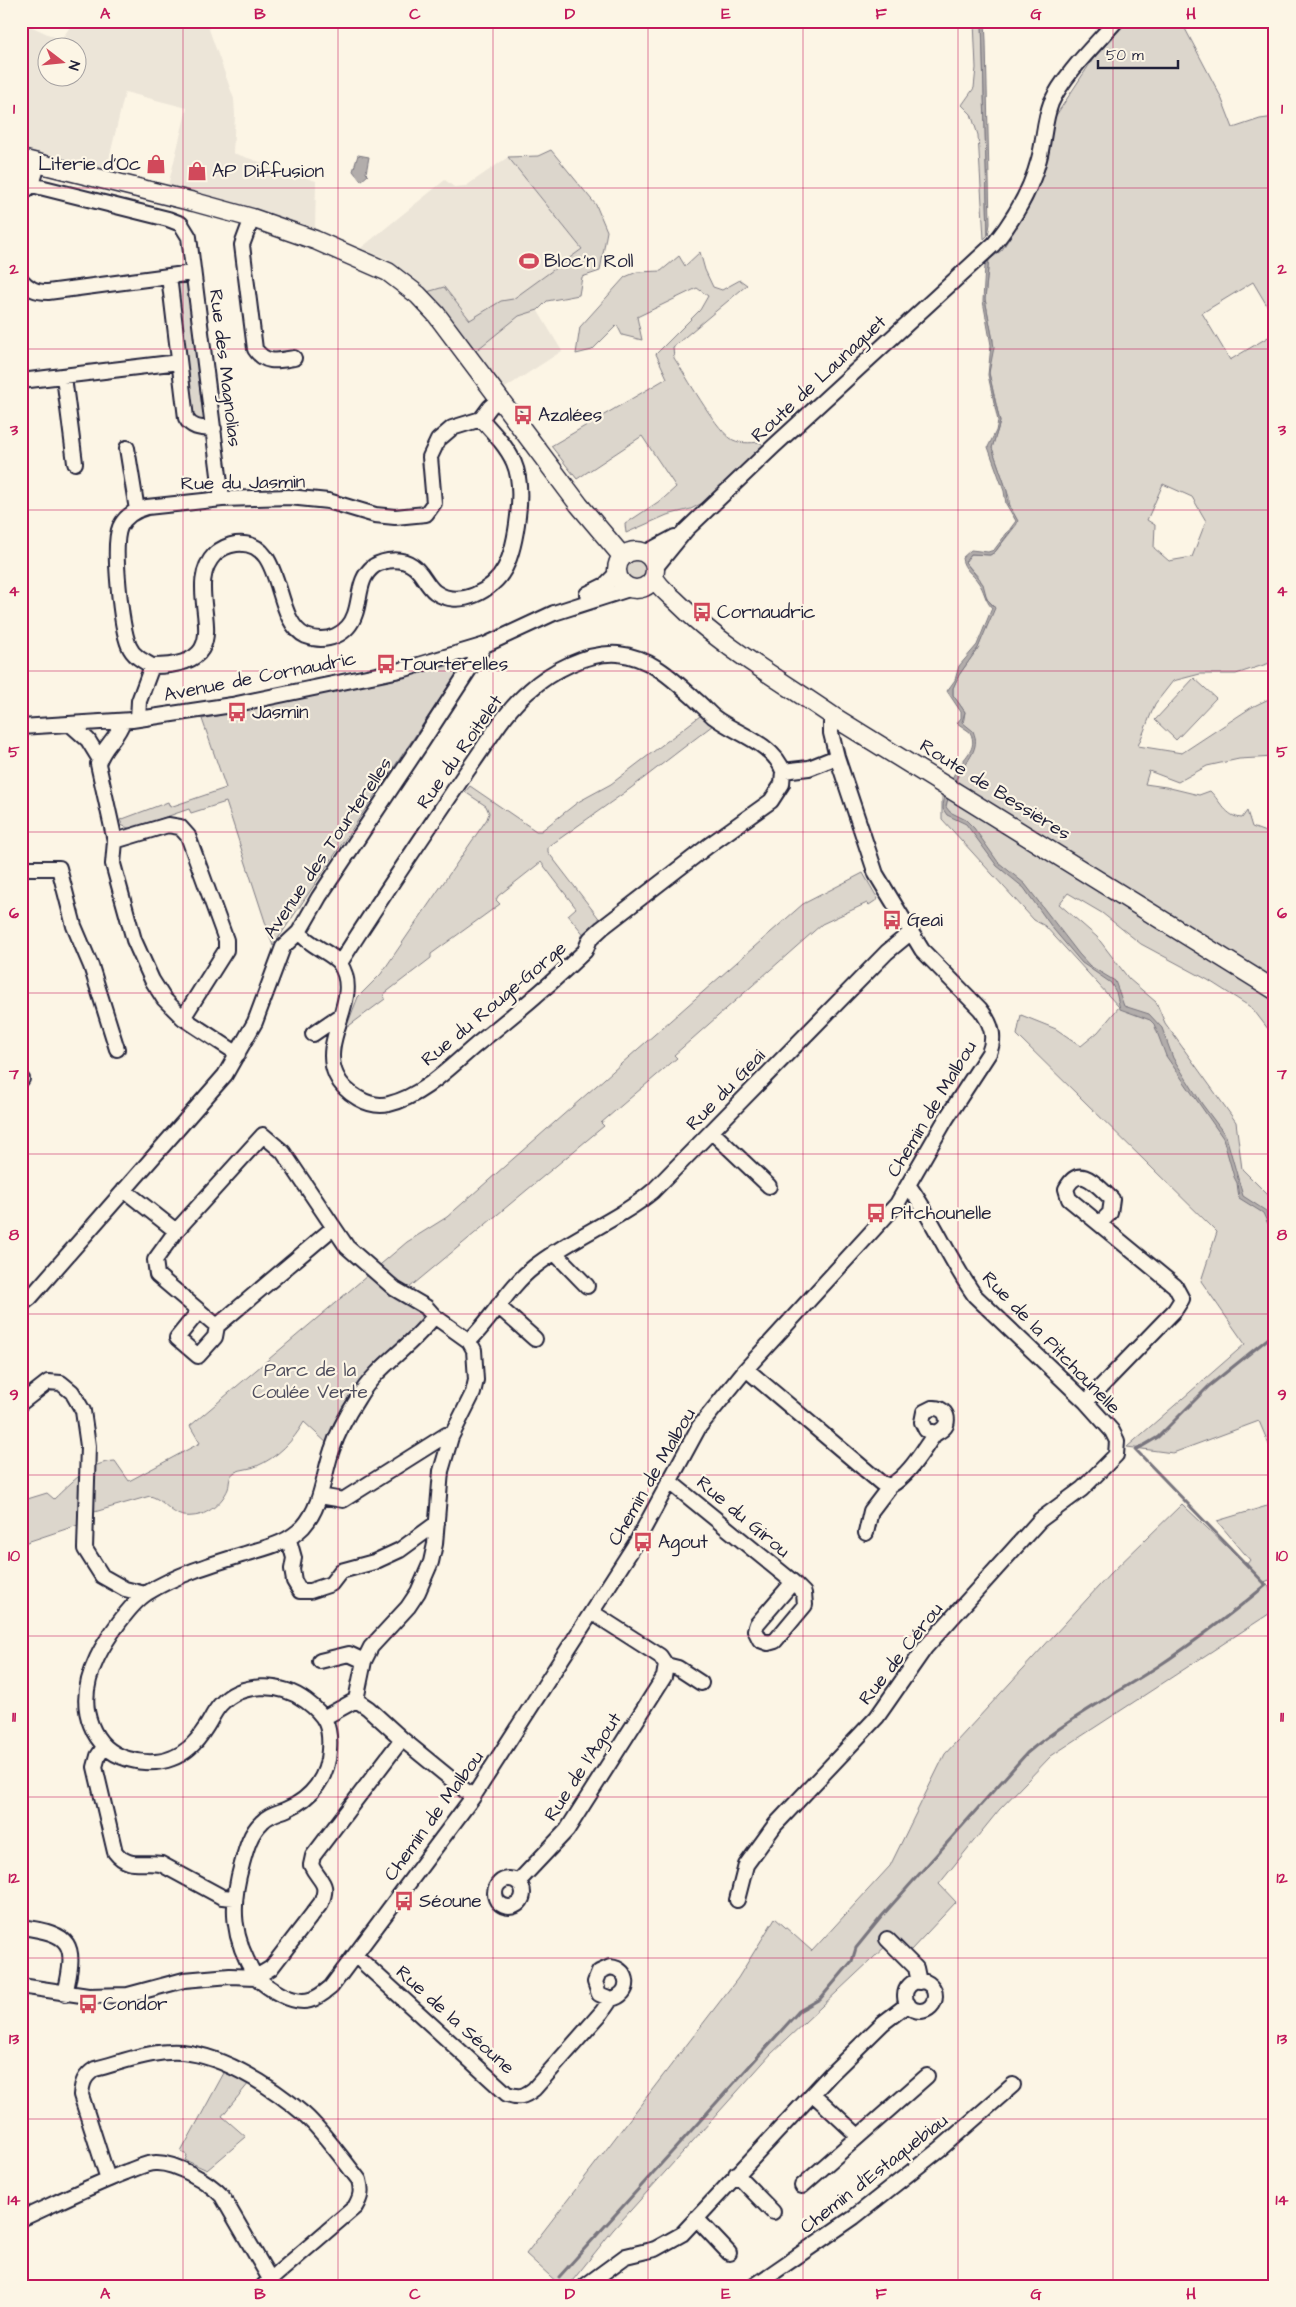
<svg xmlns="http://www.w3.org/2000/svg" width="1296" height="2307" viewBox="0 0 1296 2307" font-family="'Architects Daughter',sans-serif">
  <rect width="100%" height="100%" fill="#fcf5e5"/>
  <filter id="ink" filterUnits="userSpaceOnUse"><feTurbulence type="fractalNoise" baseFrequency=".02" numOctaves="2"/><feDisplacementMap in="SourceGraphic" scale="10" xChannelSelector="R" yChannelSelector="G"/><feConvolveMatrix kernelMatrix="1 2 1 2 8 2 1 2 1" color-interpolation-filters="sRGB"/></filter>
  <g filter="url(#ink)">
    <path fill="#ece5d8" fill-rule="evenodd" d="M 21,21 L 32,21 L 30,26 L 61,40 L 74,21 L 206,21 L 234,99 L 235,115 L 233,153 L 316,181 L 315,232 L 238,205 L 168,186 L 187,108 L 125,92 L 106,172 L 21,149 ZM 48,48 L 78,48 L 78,78 L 48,78 Z
      M 508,157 L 582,249 L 526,291 L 562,351 L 502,390 L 419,282 L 389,260 L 361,248 L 445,180 L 454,187 L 466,186 Z"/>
    <path fill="#dcd6cc" stroke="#7f7c84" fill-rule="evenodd" d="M 974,21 L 982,21 L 988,235 L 984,239 L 978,135 L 971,114 L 962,105 L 974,88 L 976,68 Z
      M 1125,21 L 1181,21 L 1221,97 L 1233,128 L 1260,119 L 1275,117 L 1275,319 L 1253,282 L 1202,313 L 1230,360 L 1275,333 L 1275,658 L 1273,662 L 1236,674 L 1200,674 L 1173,681 L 1155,704 L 1138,746 L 1182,753 L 1252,707 L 1275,696 L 1275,757 L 1239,759 L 1207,766 L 1178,782 L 1149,771 L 1145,784 L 1166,787 L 1199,795 L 1210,791 C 1221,802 1226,817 1242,818 L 1247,811 L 1252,827 L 1271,834 L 1275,850 L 1275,979 L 954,784 C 961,767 975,758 975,738 L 969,728 L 963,725 L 965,712 L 953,695 L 953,688 L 959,675 L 978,648 L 994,606 L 987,599 L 980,579 L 965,562 L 971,554 L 990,555 L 995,552 L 1017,524 C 1016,514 1008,508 1009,497 L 992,448 L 1000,422 L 989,373 L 993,340 L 985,299 L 989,260 L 1002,250 L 1032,201 L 1046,160 L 1053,120 L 1095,56 ZM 1163,484 L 1192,497 L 1206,521 L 1192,557 L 1169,561 L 1154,548 L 1155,525 L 1147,520 Z
      M 551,150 L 596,205 L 607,231 L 600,271 L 582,277 L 579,295 L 547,301 L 538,310 L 519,316 L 473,353 L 427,292 L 444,287 L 470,320 L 501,301 L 513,299 L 582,249 L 508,157 L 538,156 Z
      M 700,252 L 705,270 L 713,287 L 722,290 L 740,280 L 747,285 L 673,347 L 674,358 C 687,377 713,425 730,438 C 737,444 751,443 760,442 L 765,448 L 706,501 L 691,509 L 667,515 L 626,533 L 625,524 L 664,498 L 676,487 L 642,436 L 577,479 L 551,446 L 667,378 L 656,354 L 700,310 L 708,296 L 697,288 L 637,317 L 642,340 L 622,335 L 617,325 L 592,350 L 576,354 L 580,327 L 625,277 L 637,272 L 661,271 L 679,256 L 685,266 Z
      M 189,283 L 206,422 L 191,420 L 175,290 L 179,284 Z
      M623 570a12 12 0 1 1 24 0a12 12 0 1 1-24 0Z
      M 465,662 L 273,946 L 226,802 L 191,813 L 189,809 L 131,829 L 123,826 L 120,820 L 168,802 L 170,807 L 226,788 L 202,719 Z
      M 1194,678 L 1216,698 L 1176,740 L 1155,720 Z
      M 700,716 L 713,725 L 631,788 L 548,847 L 548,852 L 601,921 L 585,936 L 568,915 L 576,908 L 541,862 L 498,896 L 496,900 L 500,904 L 431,954 L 431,958 L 384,994 L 385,999 L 346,1028 L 358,997 L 381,974 L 487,819 L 489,813 L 486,806 L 465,792 L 470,786 L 536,831 L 541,831 L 578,802 L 611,784 Z
      M 942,792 L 1264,989 L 1275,999 L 1275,1038 L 1252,1008 L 1208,980 L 1141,944 L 1102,913 L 1068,893 L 1059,904 L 1097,937 L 1129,979 L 1156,1002 L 1165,1023 L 1236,1122 L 1242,1169 L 1275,1202 L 1275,1459 L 1259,1421 L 1173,1453 L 1127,1447 L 1245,1344 L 1201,1281 L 1217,1232 L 1017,1035 L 1021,1015 L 1056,1029 L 1081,1046 L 1098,1032 L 1119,1007 L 1045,926 L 1034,920 L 942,819 Z
      M 863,873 L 878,899 L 869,905 L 867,903 L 822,924 L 674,1055 L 677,1058 L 601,1123 L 604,1126 L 397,1298 C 406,1305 425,1307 421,1322 C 419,1334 393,1347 384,1355 C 362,1373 347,1402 333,1426 L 334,1431 L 329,1445 L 304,1422 C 293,1441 278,1457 257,1466 C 251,1469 241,1469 235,1472 C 228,1476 230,1483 228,1489 C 222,1503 208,1515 193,1516 C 171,1519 168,1501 150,1496 L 91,1513 L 91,1522 L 78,1525 L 21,1544 L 21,1501 L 47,1493 L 54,1499 C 72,1482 90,1462 115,1461 L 129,1481 L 200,1443 L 190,1426 L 407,1242 L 447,1217 L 803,904 Z
      M 1275,1489 L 1275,1578 L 1264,1582 L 1269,1587 L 1275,1610 L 1051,1756 L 999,1810 L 939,1884 L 956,1902 L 911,1950 L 888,1944 L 771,2054 L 613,2230 L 569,2285 L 561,2286 L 526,2254 L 738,1978 L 775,1918 L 812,1951 L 890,1866 L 945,1754 L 1110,1574 L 1182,1504 L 1246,1565 L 1250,1560 L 1217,1521 L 1267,1506 Z
      M 225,2071 L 249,2083 L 222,2116 L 246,2137 L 207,2170 L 185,2160 L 187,2155 L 181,2152 Z"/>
    <path fill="#b2adab" stroke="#78757e" d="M 982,21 L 985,21 L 986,41 L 990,224 L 988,235 Z
      M 358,155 L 369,157 L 366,173 L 368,175 L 361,181 L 353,171 Z
      M 989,256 L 985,299 L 994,347 L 989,373 L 1000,422 L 992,448 L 1007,491 L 1008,503 L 1018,521 L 995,552 L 990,555 L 971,554 L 965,562 L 983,584 L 987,599 L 995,608 L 978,648 L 959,675 L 953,688 L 953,695 L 965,712 L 962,722 L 973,731 C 981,749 967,760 959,774 C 953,782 948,797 946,807 L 950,812 L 966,820 L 974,828 L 998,862 L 1025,884 L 1079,954 L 1090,966 L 1115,981 L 1124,1006 L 1149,1014 L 1162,1028 L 1173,1058 L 1202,1104 L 1226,1136 L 1243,1196 L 1266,1211 L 1269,1220 L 1275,1223 L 1275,1228 L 1268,1224 L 1263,1213 L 1239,1198 L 1237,1183 L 1234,1177 L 1223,1138 L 1166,1056 L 1154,1024 L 1150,1020 L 1120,1009 L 1116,992 L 1111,983 L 1082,963 L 1054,930 L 1024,888 L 997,866 L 966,824 L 947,815 L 943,809 C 943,797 950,781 956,771 C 963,757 979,750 970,732 L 957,723 L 961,718 L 961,712 L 947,691 L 955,680 L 959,666 L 977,645 L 992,608 C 984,599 985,591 978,582 C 973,574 963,569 962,558 L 971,550 L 988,552 L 994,550 L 1016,521 L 1006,504 L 1004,491 L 988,447 L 996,431 L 998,421 L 988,375 L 991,345 L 983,301 L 985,266 Z"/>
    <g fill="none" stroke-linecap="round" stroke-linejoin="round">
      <path stroke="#78757e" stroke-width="3" d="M 559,2277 L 799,2011 L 820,1999 L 852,1961 L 856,1948 L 882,1916 L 1027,1753 C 1067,1720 1113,1695 1157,1667 C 1195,1642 1231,1614 1266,1585 L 1136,1450 L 1158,1437 L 1209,1386 L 1275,1333"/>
      <defs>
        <path id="minor" d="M 32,185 L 168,219 L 181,224 L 189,237 L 222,499
          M 21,194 L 32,185 L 38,164
          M 252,218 L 242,245 L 255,349 C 265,364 277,361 294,358
          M 169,276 L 193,273
          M 21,280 C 29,289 36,292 48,292 L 169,276 L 186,418 C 192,429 202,428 214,429
          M 64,377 L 75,463
          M 21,381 L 179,362
          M 127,448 L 137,510
          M 645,553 L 675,537
          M 655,568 L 686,530 L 774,446 L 994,244 C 1014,219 1031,190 1039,159 C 1044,141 1044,121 1051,103 C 1064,74 1095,45 1116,21
          M 587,594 L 605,585 L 616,574
          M 152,666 C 250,666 177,592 215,554 C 220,549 229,545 236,544 C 286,538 272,621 306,636 C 326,644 348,635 355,614 C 361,597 358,578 374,566 C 385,559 402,558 413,566 C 422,572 426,585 435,592 C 459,609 493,591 505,568 C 513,552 516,534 518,516 C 524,467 513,454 481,419
          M 138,719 L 139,701 L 152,666 C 143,661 133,656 129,646 C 121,627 112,545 120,527 C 125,516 136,510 147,507 L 222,499 L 289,497 L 328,501 L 375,515 L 395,517 L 426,514 L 434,503 L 430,457 L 438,440 L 452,428 L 481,419 L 490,407 L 499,399
          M 123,721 C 118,738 103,746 98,764 L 115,841 L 113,864 L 134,940 L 152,980 L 164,999 L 183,1018 L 238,1054
          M 70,724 L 88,740 L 99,758
          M 21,727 L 132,720 L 232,705 L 405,669 L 485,645 L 554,613 L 629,589
          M 115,841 L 168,825 L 180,827 L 188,836 L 226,940 L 226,950 L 183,1018
          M 21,868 L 59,868 L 74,926 L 91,966 L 117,1049
          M 299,932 C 309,946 333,953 340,964 C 363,998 319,1038 336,1075 C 344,1093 369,1109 389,1104 C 423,1096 450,1067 476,1045 C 514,1015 551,984 585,951 L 590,939 L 602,928 L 708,846 L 771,801 L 782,784 L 783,771
          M 340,963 C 381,898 424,835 467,771 C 487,744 503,713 529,691 C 551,671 587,652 618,654 C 651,657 674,680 697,701 C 703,706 708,712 714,717 C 736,734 773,743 783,771 L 809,768 L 837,757
          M 313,1034 L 341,1015
          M 21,1080 L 22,1079
          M 712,1132 L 769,1186
          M 124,1190 L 176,1231
          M 333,1228 L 217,1326 L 157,1275 L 155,1260 L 176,1231 L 263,1135 L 283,1152 L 347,1247 L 395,1289 L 426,1307 L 434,1316 L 469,1341 L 474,1350 L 476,1380 L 473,1393 L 451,1437 L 441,1471 L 435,1544 L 431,1562 L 418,1592 L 408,1607 L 371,1647 L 364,1661 L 356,1700
          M 554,1252 L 587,1286
          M 21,1305 L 30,1298 L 225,1075 L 255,1022 L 283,947 L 299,932 L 319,897 L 422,742 L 485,645
          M 498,1306 L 535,1339
          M 199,1311 L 177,1338 L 198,1356 L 215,1337 L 217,1326
          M 469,1341 C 493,1318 508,1287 534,1267 C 572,1237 617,1221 653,1191 L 887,952 L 910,933
          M 746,1369 L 881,1483 L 890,1486 L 871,1511 L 866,1533
          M 1086,1402 L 1175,1310 L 1182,1299 L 1175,1286 L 1069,1199 L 1066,1189 C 1080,1162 1097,1186 1112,1199 L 1110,1213 L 1100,1223
          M 21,1403 L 48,1382 L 61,1383 L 72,1392 L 83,1411 L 88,1446 L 85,1549 L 102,1576 L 125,1589 L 145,1594
          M 669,1481 L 793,1582 L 804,1593 L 805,1605 L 775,1641 L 768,1643 L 760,1640 L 755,1630 L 757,1624 L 793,1582
          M 890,1486 C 910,1474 921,1453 934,1435 C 938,1431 943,1431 946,1425 C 949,1415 943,1407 932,1408 L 924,1412 L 922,1422 L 926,1430 L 936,1433
          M 320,1496 L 343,1500 L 446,1435 L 451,1437
          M 289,1540 L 294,1558 L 292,1569 L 294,1581 L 300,1591 L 310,1591 L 331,1584 L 341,1571 L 374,1562 L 400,1550 L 437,1523
          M 320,1661 L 349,1654 L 364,1661
          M 666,1665 L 678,1668 L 701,1683
          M 325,1717 L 356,1700 L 368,1708 L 402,1739 L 473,1797
          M 402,1739 L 313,1856 L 311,1865 C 319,1882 330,1882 321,1903 L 271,1968 L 256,1977 C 232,1939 230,1906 242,1864 C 246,1849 250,1833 262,1822 C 269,1814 278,1813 287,1809 C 312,1798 328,1777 329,1750 C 331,1726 325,1715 306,1701 C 281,1682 241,1682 220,1705 C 213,1713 210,1722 204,1730 C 187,1758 160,1768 128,1759 C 110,1754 98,1743 91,1725 C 82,1703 87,1679 97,1658 C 106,1639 130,1604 147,1593 C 178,1574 212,1564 245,1554 C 268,1547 286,1544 303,1527 C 322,1506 323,1476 332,1450 C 338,1431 347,1415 358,1398 C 377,1365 412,1347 434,1316
          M 104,1747 L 98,1756 L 95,1767 L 115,1852 C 128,1869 143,1861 161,1864 L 222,1897 L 234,1898
          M495 1893a14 14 0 1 1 28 0a14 14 0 1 1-28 0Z
          M 518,1882 L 567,1830 L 664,1677 L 666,1665 L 660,1656 L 593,1613
          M 737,1900 L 746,1865 L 775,1825 L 877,1717 L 925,1648 L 1040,1520 L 1082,1489 L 1116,1455 L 1117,1441 L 1112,1431 L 1086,1402 L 975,1296 C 950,1261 934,1221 909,1186
          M 21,1927 C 72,1934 77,1943 65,1994
          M 887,1939 L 916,1968 L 919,1982
          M 355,1955 L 507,2094 C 519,2098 524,2097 534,2089 L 602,2012 L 611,1999 C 632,1995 631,1969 610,1967 L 599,1972 L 595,1982 L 599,1994 L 611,1999
          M905 1996a15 15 0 1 1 30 0a15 15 0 1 1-30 0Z
          M 21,1986 L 88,1996 L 128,1995 L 184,1980 L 230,1976 L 256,1977 C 268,1988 292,2005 310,2000 C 318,1998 325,1992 331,1987 L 473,1797 L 636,1543 L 699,1427 L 746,1369 L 897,1204 L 946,1119 L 989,1053 C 996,1036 991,1023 980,1009 L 922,950 L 876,874 L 837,757 L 831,733 L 831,724 L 834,717
          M 813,2094 L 857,2135
          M 736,2174 L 773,2212
          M 108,2179 L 81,2095 C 82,2083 84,2076 95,2069 C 119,2063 144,2053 169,2052 C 215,2049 271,2086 305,2115 C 322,2130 344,2161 359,2180 C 362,2191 361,2197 355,2207 L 263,2286
          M 802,2186 L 927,2076
          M 696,2218 L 729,2253
          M 21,2219 C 56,2203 90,2186 126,2172 C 135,2169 146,2163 155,2163 C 175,2162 209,2182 222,2196 L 270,2279
          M 585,2286 L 626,2256 L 655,2249 L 682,2234 L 831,2074 L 883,2023 L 908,2004
          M 754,2286 L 854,2217 L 940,2149 L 1013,2085"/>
        <path id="major" d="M 21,159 L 194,202 L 252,218 L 315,240 L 388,272 L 418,295 L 436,314 L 579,505 L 622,556
          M617 570a19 19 0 1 1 38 0a19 19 0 1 1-38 0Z
          M 654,577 C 659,588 669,594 677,602 C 723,648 781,680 834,717 L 1275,990"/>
      </defs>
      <use href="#minor" stroke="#22223b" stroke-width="18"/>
      <use href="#major" stroke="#22223b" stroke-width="21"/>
      <use href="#minor" stroke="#fcf5e5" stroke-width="14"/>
      <use href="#major" stroke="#fcf5e5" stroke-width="18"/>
    </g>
  </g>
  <path fill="none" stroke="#c2185b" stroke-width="1" stroke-opacity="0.55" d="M 183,21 L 183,2286M 338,21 L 338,2286M 493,21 L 493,2286M 648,21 L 648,2286M 803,21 L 803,2286M 958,21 L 958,2286M 1113,21 L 1113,2286M 21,188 L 1275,188M 21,349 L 1275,349M 21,510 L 1275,510M 21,671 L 1275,671M 21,832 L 1275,832M 21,993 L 1275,993M 21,1154 L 1275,1154M 21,1314 L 1275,1314M 21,1475 L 1275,1475M 21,1636 L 1275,1636M 21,1797 L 1275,1797M 21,1958 L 1275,1958M 21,2119 L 1275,2119"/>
  <defs>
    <symbol id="shop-bare" viewBox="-9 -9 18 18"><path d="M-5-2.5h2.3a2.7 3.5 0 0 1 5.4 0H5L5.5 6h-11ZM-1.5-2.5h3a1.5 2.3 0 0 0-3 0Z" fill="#d1495b" stroke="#fcf5e5" stroke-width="2.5" paint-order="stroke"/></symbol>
    <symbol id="stadium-bare" viewBox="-9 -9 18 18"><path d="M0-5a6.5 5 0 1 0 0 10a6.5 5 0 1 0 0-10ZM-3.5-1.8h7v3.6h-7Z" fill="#d1495b" stroke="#fcf5e5" stroke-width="2.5" paint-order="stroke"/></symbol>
    <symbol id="bus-bare" viewBox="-9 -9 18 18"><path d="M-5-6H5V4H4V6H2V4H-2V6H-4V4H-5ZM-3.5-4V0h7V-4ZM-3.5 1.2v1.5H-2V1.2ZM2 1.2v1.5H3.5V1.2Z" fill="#d1495b" stroke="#fcf5e5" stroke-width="2.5" paint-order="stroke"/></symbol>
  </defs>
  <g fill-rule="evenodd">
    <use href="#shop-bare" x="142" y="150" width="28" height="28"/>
    <use href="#shop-bare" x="183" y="157" width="28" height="28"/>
    <use href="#stadium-bare" x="515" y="247" width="28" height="28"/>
    <use href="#bus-bare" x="509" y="401" width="28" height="28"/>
    <use href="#bus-bare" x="688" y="598" width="28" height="28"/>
    <use href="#bus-bare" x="372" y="650" width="28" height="28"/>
    <use href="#bus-bare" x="223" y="698" width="28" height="28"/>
    <use href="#bus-bare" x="878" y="906" width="28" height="28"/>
    <use href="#bus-bare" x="862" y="1199" width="28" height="28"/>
    <use href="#bus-bare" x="629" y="1528" width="28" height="28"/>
    <use href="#bus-bare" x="390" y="1887" width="28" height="28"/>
    <use href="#bus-bare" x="74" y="1990" width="28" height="28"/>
  </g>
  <g text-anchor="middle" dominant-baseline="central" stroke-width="4.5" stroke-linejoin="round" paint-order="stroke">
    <g font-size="19" fill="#22223b" stroke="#fcf5e5" text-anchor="start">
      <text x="141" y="164" text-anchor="end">Literie d'Oc</text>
      <text x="212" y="171">AP Diffusion</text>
      <text x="544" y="261">Bloc'n Roll</text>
      <text x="538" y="415">Azalées</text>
      <text x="717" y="612">Cornaudric</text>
      <text x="401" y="664">Tourterelles</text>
      <text x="252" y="712">Jasmin</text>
      <text x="907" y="920">Geai</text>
      <text x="891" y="1213">Pitchounelle</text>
      <text x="658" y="1542">Agout</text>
      <text x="419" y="1901">Séoune</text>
      <text x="103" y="2004">Condor</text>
    </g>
    <g font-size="19" fill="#22223b" stroke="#fcf5e5">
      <text transform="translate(225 368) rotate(83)">Rue des Magnolias</text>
      <text transform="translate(819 379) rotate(-43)">Route de Launaguet</text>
      <text transform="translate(243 483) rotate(-1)">Rue du Jasmin</text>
      <text transform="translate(260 677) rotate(-11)">Avenue de Cornaudric</text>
      <text transform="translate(460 752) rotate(-55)">Rue du Roitelet</text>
      <text transform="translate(995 790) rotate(32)">Route de Bessières</text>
      <text transform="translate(328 848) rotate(-56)">Avenue des Tourterelles</text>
      <text transform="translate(494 1004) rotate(-40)">Rue du Rouge-Gorge</text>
      <text transform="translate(726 1090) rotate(-46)">Rue du Geai</text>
      <text transform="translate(932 1109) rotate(-59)">Chemin de Malbou</text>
      <text transform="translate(1051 1343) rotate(46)">Rue de la Pitchounelle</text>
      <text transform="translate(652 1477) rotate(-60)">Chemin de Malbou</text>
      <text transform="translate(743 1517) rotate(40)">Rue du Girou</text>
      <text transform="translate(901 1654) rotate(-52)">Rue de Cérou</text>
      <text transform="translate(583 1767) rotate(-57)">Rue de l'Agout</text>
      <text transform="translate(434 1816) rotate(-54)">Chemin de Malbou</text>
      <text transform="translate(455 2020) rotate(42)">Rue de la Séoune</text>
      <text transform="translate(874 2174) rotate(-38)">Chemin d'Estaquebiau</text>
    </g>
    <g font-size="19" fill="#504f5f" stroke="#fcf5e5">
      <text x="310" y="1370">Parc de la<tspan x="310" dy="22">Coulée Verte</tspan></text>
    </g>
  </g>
  <rect width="1296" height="2307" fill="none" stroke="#fcf5e5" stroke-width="55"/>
  <g transform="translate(62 62) rotate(106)"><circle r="24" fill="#fcf5e5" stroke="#a5a1a1"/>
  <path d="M0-4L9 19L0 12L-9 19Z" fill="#d1495b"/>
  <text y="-8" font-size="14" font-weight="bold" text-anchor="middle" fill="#22223b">N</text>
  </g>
  <path d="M1098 60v8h80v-8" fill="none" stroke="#22223b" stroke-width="2.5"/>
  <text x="1106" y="60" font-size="15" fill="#22223b" stroke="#fcf5e5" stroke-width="4" paint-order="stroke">50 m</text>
  <rect x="28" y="28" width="1240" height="2252" fill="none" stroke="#c2185b" stroke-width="2"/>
  <g font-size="16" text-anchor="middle" font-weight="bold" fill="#c2185b">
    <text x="105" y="19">A</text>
    <text x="260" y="19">B</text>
    <text x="415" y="19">C</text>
    <text x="570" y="19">D</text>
    <text x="726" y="19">E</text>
    <text x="881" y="19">F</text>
    <text x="1036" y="19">G</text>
    <text x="1191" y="19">H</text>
    <text x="14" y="114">1</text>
    <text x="1282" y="114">1</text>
    <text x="14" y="274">2</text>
    <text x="1282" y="274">2</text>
    <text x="14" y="435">3</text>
    <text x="1282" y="435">3</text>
    <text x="14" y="596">4</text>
    <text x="1282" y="596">4</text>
    <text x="14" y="757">5</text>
    <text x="1282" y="757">5</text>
    <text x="14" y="918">6</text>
    <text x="1282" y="918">6</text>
    <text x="14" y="1079">7</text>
    <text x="1282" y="1079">7</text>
    <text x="14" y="1240">8</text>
    <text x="1282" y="1240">8</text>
    <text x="14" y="1400">9</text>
    <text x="1282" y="1400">9</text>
    <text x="14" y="1561">10</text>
    <text x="1282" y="1561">10</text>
    <text x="14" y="1722">11</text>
    <text x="1282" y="1722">11</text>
    <text x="14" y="1883">12</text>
    <text x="1282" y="1883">12</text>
    <text x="14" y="2044">13</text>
    <text x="1282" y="2044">13</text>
    <text x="14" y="2205">14</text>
    <text x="1282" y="2205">14</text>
    <text x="105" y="2299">A</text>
    <text x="260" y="2299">B</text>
    <text x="415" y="2299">C</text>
    <text x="570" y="2299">D</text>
    <text x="726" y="2299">E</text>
    <text x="881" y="2299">F</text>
    <text x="1036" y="2299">G</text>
    <text x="1191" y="2299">H</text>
  </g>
</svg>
